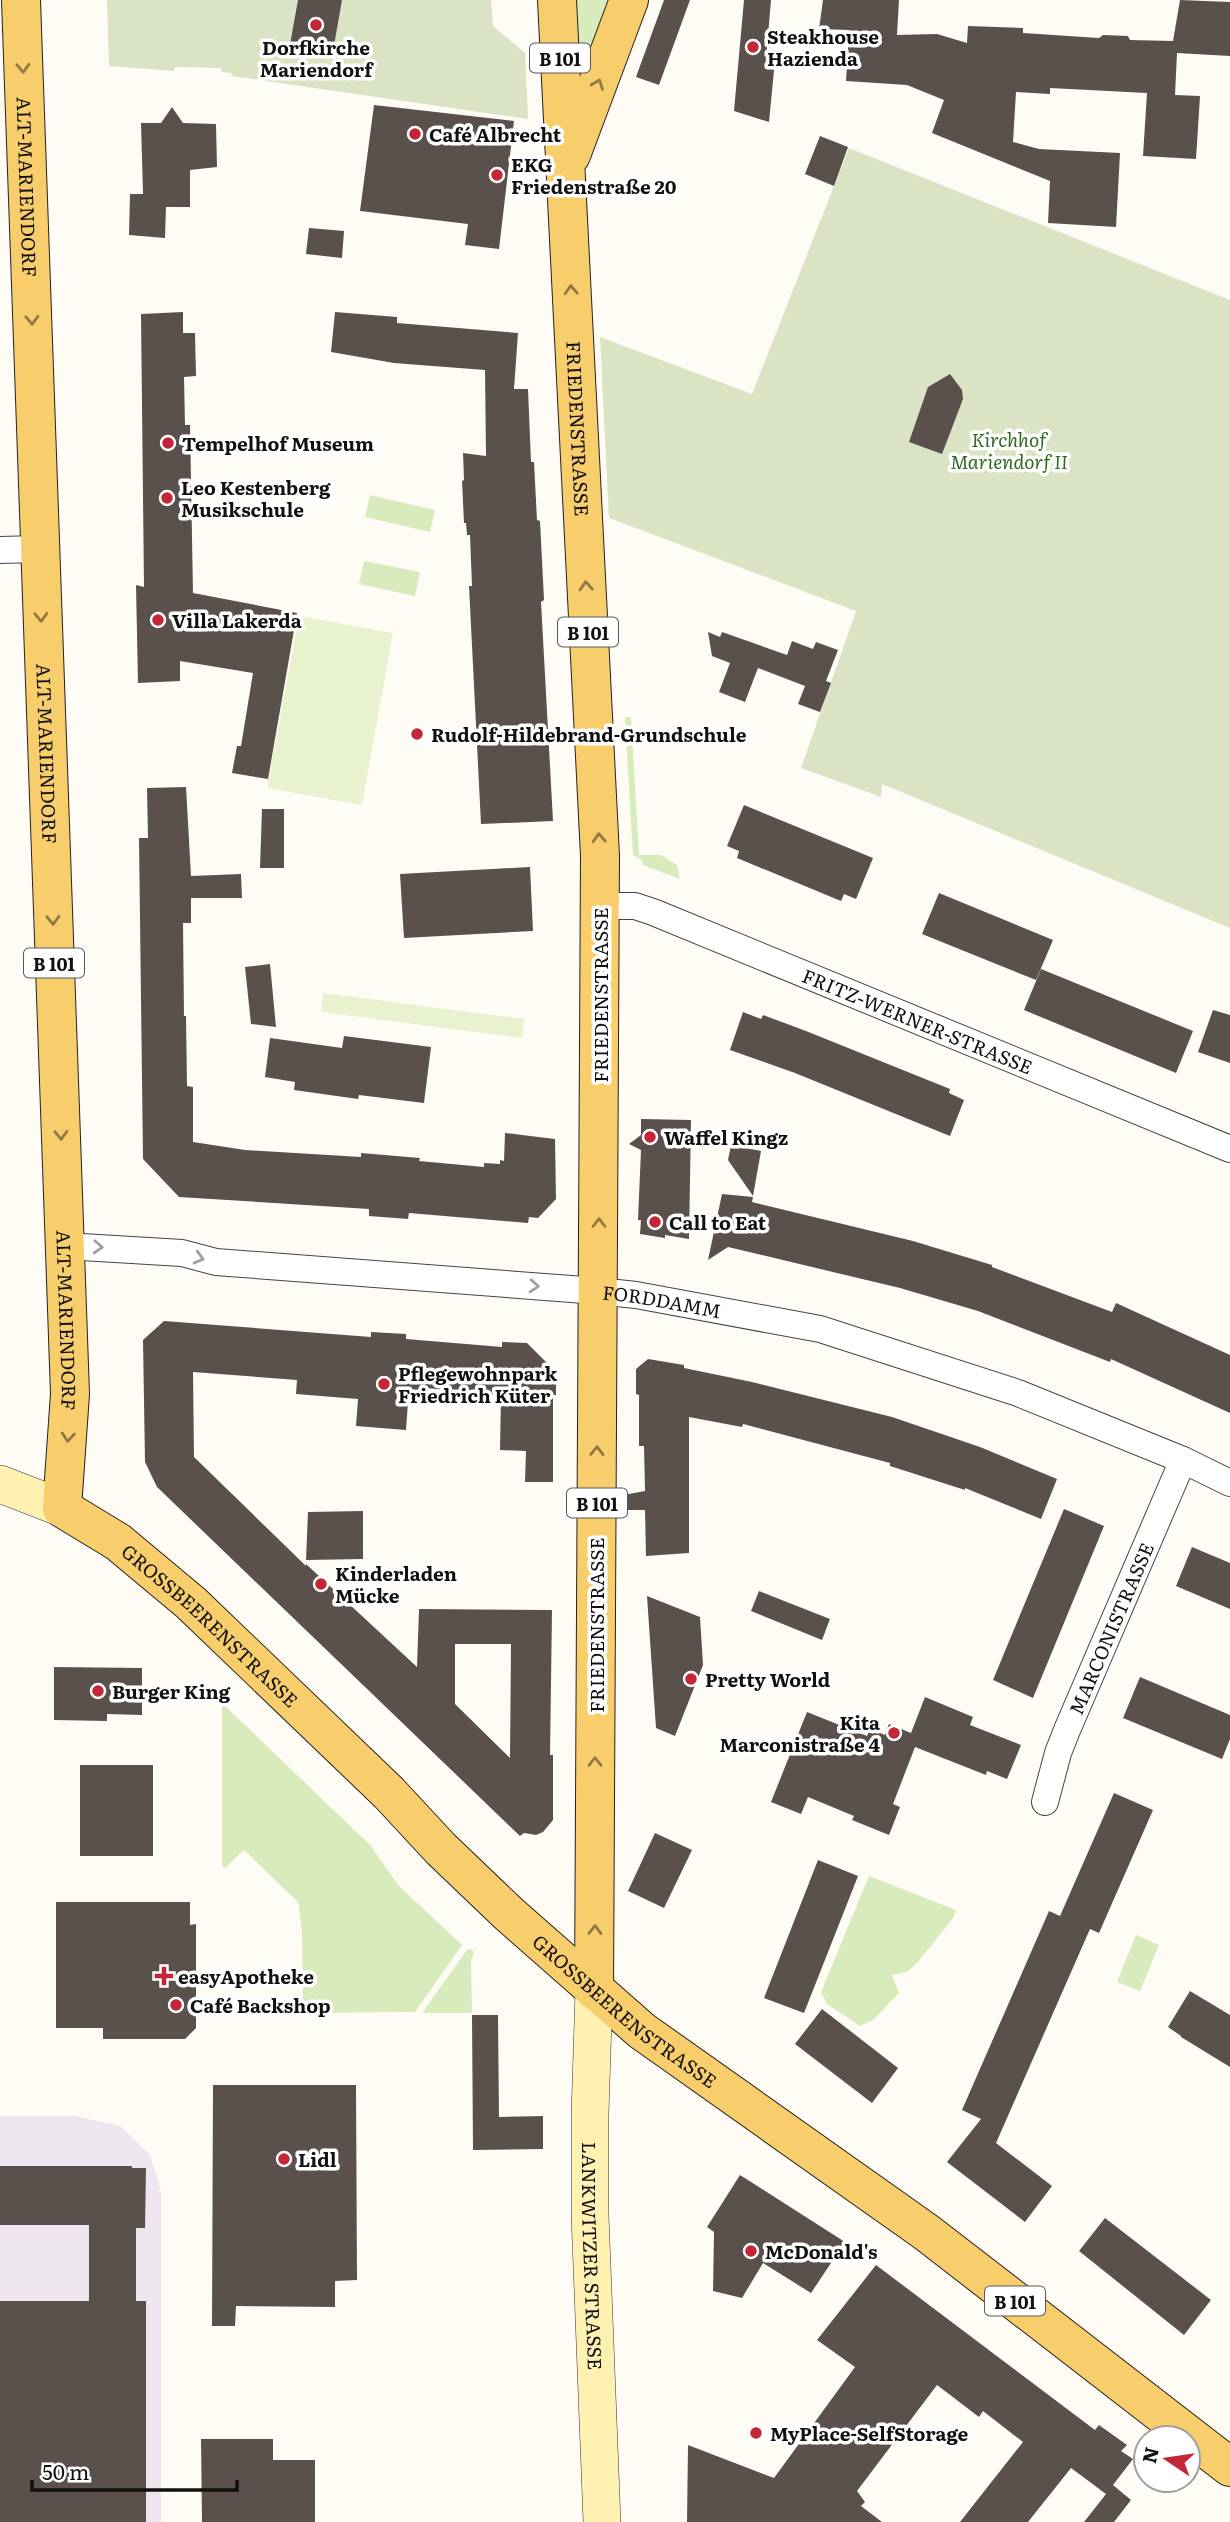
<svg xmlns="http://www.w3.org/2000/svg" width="1230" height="2522" viewBox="0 0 1230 2522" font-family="Literata,serif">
  <rect width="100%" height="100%" fill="#fffcf5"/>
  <path fill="#ede6ef" d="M 0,2116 L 75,2116 L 120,2126 L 150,2155 L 161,2191 L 161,2522 L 0,2522 Z"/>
  <path fill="#d7ebbd" d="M 575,0 L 610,0 L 585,67 L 582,68 L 578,65 Z
    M 370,495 L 435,510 L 430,532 L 365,517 Z
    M 364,561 L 420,572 L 415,596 L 359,584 Z
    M 625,717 L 631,717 L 639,855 L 661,855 L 677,865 L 680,879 L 643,865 L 642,860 L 633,855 Z
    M 222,1703 L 370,1845 L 399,1886 L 462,1945 L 415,2012 L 303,2013 L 302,1931 L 298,1902 L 244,1850 L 225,1868 L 222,1866 Z
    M 869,1876 L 956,1910 L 954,1917 L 917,1963 L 907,1972 L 892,1975 L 899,1993 L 873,2020 L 860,2026 L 827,2004 L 821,1992 Z
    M 1136,1935 L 1159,1945 L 1140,1991 L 1117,1982 Z
    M 471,1949 L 474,1952 L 471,1962 L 472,2013 L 422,2013 L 467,1950 Z"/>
  <path fill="#dae3c4" d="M 107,0 L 491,0 L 493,26 L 525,53 L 528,119 L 232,76 L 232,73 L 222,72 L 221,68 L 175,67 L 174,71 L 109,66 Z
    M 849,148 L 1230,300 L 1230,928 L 882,784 L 881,797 L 801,768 L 856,611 L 609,518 L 600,337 L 752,394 Z"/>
  <path fill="#e8f2cf" d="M 299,616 L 393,633 L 362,805 L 267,788 Z
    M 323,993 L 524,1019 L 522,1038 L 321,1012 Z"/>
  <path fill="#5a514d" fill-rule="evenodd" d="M 298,0 L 342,0 L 332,57 L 289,50 Z
    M 664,0 L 690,0 L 659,85 L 636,77 Z
    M 744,0 L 771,0 L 766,59 L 775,60 L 769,122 L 734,111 Z
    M 823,0 L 899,0 L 897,35 L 937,34 L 967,43 L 968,26 L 1023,28 L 1023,33 L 1099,38 L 1103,35 L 1128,36 L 1130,40 L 1173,41 L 1180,0 L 1230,2 L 1230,56 L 1177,53 L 1175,95 L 1200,96 L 1196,159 L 1143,156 L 1147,93 L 1050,88 L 1050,94 L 1016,92 L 1013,142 L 1039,149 L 1120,153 L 1116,227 L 1048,223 L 1050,181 L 932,133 L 944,100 L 907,85 L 846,81 L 849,30 L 819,29 Z
    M 374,105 L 514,121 L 499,249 L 465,245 L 468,224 L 360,211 Z
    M 172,107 L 183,123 L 216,124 L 217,167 L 190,170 L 190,207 L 166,207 L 165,238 L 129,235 L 130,194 L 143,194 L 141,123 L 161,123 Z
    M 820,136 L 848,147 L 834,186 L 805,174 Z
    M 309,228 L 344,231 L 342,258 L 306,254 Z
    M 183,312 L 183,333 L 195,333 L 196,376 L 184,377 L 185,425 L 190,425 L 193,593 L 297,613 L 268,779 L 232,773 L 237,746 L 241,746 L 253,673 L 180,661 L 180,681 L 138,683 L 136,585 L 144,587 L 141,314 Z
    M 335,312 L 397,317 L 397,323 L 518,333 L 514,389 L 528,389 L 531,462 L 534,462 L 537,520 L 540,521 L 544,600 L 541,602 L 553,821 L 481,824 L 469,586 L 472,586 L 470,535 L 467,535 L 466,523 L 464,523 L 462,481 L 464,480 L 463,453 L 486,456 L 485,370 L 394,363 L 331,352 Z
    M 950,374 L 962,390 L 963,399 L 942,454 L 909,442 L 928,387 Z
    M 708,632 L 720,637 L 722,632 L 787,655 L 792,641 L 813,649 L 816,642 L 838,650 L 826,681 L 831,683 L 820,712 L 798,704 L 805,686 L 758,668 L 745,702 L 719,692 L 730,663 L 712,656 Z
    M 186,787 L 191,876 L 241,874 L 242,898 L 191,898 L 191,923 L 183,923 L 184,1016 L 186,1016 L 187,1086 L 193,1087 L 193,1142 L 245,1150 L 361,1157 L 361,1153 L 420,1158 L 419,1161 L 484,1167 L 484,1163 L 500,1164 L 500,1160 L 504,1161 L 505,1133 L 555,1139 L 556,1199 L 538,1218 L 529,1217 L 528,1223 L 409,1213 L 408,1219 L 369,1216 L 369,1209 L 179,1197 L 143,1159 L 139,838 L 148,838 L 147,788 Z
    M 744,805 L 873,858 L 856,899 L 844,894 L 841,901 L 737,858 L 739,851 L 727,846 Z
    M 262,809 L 284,809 L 284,868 L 260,868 Z
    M 530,867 L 533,931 L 404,938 L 400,874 Z
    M 939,893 L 1053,940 L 1036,980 L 922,934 Z
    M 270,964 L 276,1027 L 251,1024 L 245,967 Z
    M 1041,969 L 1193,1031 L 1176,1073 L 1024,1010 Z
    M 1213,1010 L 1230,1015 L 1230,1063 L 1198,1052 Z
    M 743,1012 L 761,1019 L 763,1015 L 806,1031 L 950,1089 L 949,1093 L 964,1100 L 950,1136 L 795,1073 L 730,1050 Z
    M 344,1036 L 431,1047 L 424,1103 L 359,1095 L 358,1099 L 294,1090 L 295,1082 L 265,1077 L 270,1038 L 342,1048 Z
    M 641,1119 L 691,1120 L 689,1239 L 665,1235 L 665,1238 L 640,1234 L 641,1220 L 638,1220 L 641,1150 L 629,1144 L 641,1135 Z
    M 731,1145 L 761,1151 L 753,1196 L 728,1160 Z
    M 722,1194 L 753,1197 L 752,1202 L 913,1241 L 992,1265 L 992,1267 L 1112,1312 L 1116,1303 L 1230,1355 L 1230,1413 L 1111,1359 L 1110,1362 L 978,1311 L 900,1288 L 728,1247 L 708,1260 Z
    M 164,1321 L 371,1337 L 371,1332 L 406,1334 L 406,1339 L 502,1347 L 502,1342 L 527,1343 L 556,1372 L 556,1395 L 553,1395 L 553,1482 L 525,1482 L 526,1451 L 500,1450 L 501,1395 L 426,1388 L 425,1404 L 408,1402 L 406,1430 L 356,1426 L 358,1399 L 296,1394 L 297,1380 L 193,1372 L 194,1457 L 306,1566 L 306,1564 L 417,1667 L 419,1609 L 552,1610 L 550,1755 L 553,1755 L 553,1820 L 543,1832 L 536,1835 L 524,1833 L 520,1836 L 157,1487 L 145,1462 L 143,1340 ZM 455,1644 L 511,1644 L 510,1758 L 455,1704 Z
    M 648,1359 L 684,1365 L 684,1368 L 752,1382 L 892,1417 L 980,1447 L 1057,1479 L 1041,1519 L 965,1488 L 965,1490 L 890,1466 L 890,1463 L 743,1424 L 742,1427 L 689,1417 L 689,1553 L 646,1556 L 645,1510 L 618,1510 L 618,1496 L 645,1491 L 644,1446 L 639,1446 L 639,1395 L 636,1394 L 636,1369 Z
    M 1064,1509 L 1104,1526 L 1033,1698 L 993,1680 Z
    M 363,1511 L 363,1559 L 306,1560 L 308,1512 Z
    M 1192,1547 L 1230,1563 L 1230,1609 L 1176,1586 Z
    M 759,1591 L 830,1619 L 822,1640 L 751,1611 Z
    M 647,1596 L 700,1617 L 703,1665 L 675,1736 L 656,1728 Z
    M 54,1667 L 142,1668 L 142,1715 L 107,1714 L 107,1721 L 54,1720 Z
    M 1140,1677 L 1230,1715 L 1230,1739 L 1222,1759 L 1123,1718 Z
    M 925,1697 L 973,1717 L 970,1725 L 1021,1745 L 1007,1779 L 987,1771 L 986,1775 L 915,1747 L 893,1804 L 900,1807 L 889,1835 L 852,1820 L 854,1816 L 808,1797 L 801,1814 L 771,1802 L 807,1712 L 867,1736 L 870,1729 L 885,1735 L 889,1724 L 911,1733 Z
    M 80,1765 L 153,1765 L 153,1856 L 80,1856 Z
    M 1114,1793 L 1153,1810 L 1099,1933 L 1090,1929 L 996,2143 L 1052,2186 L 1025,2222 L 947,2162 L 981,2119 L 962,2110 L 1049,1911 L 1060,1916 Z
    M 655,1833 L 692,1850 L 664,1908 L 628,1891 Z
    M 818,1860 L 858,1876 L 804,2013 L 764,1998 Z
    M 56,1902 L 190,1902 L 190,1925 L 196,1924 L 196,2028 L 185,2039 L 103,2039 L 103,2028 L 56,2028 Z
    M 1190,1991 L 1230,2015 L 1230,2067 L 1181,2037 L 1181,2036 L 1168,2027 Z
    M 822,2009 L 898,2068 L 872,2103 L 795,2044 Z
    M 472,2015 L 498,2015 L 499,2117 L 543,2116 L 543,2149 L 473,2150 Z
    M 213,2085 L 356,2085 L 357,2280 L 335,2281 L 335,2307 L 236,2306 L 235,2326 L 212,2326 Z
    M 0,2166 L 132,2166 L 132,2168 L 146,2168 L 145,2228 L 136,2228 L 136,2301 L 146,2301 L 146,2522 L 0,2522 L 0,2301 L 89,2301 L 89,2225 L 0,2225 Z
    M 740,2175 L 845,2242 L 811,2293 L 763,2263 L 742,2298 L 713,2291 L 714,2232 L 707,2227 Z
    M 1105,2218 L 1211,2300 L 1184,2335 L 1079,2251 Z
    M 876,2265 L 1095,2430 L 1099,2425 L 1127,2445 L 1121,2451 L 1133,2459 L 1113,2485 L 1131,2500 L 1114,2522 L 1084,2522 L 1106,2494 L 1071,2468 L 1028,2522 L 960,2522 L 1023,2442 L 983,2411 L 979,2417 L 937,2385 L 857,2491 L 865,2502 L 861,2506 L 882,2522 L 687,2522 L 688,2445 L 774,2478 L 855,2367 L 817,2340 Z
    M 201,2439 L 273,2439 L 273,2460 L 315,2460 L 315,2522 L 202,2522 Z"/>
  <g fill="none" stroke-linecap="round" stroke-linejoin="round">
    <defs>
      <g id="minor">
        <path d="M 0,550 L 39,549"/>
        <path id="s1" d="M 600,906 L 635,906 L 653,912 L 1230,1149"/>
        <path id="s2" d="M 65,1246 L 182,1253 L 216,1262 L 598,1291 L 636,1295 L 820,1329 L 1018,1393 L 1183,1460 L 1230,1483"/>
        <path id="s3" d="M 1045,1802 L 1058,1753 L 1067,1730 L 1183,1460"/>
      </g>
      <g id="secondary">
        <path d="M 0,1484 L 62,1508"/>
        <path id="s4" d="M 594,1990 L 590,2114 L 590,2215 L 602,2522"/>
      </g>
      <g id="primary">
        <path id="s5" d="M 21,0 L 70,1394 L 62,1508 L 118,1542 L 191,1603 L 389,1793 L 441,1849 L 509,1914 L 642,2031 L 926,2232 L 1230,2467"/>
        <path id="s6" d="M 557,0 L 600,856 L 594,1990"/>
        <path d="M 571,155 L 629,0"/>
      </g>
    </defs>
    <use href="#minor" stroke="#444" stroke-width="28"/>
    <use href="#secondary" stroke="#333" stroke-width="38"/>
    <use href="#primary" stroke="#222" stroke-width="40"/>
    <use href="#minor" stroke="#fff" stroke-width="26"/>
    <use href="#secondary" stroke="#fef1b1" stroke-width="37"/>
    <use href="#primary" stroke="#f8ce6c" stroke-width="38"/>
  </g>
  <defs><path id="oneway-chevron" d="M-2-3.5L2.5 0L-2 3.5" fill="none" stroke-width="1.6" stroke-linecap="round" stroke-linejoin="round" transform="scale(1.75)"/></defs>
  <g stroke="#907943">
    <use href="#oneway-chevron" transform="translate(23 68) rotate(88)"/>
    <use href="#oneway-chevron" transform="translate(598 84) rotate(-69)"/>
    <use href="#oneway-chevron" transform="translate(571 290) rotate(-93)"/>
    <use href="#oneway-chevron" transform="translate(32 320) rotate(88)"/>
    <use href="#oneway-chevron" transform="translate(586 586) rotate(-93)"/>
    <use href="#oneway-chevron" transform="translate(41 617) rotate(88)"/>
    <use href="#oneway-chevron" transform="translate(599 838) rotate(-93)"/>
    <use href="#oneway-chevron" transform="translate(53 920) rotate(88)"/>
    <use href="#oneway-chevron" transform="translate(61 1135) rotate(88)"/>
    <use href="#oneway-chevron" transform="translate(599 1223) rotate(-90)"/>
    <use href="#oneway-chevron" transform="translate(68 1437) rotate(95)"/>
    <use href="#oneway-chevron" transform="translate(597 1451) rotate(-89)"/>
    <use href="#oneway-chevron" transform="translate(595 1762) rotate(-90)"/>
    <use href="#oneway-chevron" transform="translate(595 1930) rotate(-89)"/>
  </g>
  <g stroke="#a0a0a0">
    <use href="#oneway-chevron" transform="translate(98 1247) rotate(3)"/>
    <use href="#oneway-chevron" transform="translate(199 1258) rotate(15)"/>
    <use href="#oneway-chevron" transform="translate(534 1286) rotate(4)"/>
  </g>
  <g fill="#c32737" stroke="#fff" stroke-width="2.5">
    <circle cx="316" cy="25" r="7"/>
    <circle cx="753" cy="47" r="7"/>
    <circle cx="415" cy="134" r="7"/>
    <circle cx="497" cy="175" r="7"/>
    <circle cx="168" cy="443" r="7"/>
    <circle cx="167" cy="498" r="7"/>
    <circle cx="158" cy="620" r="7"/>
    <circle cx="417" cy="734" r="7"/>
    <circle cx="650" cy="1137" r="7"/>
    <circle cx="655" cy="1222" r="7"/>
    <circle cx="384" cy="1384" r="7"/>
    <circle cx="321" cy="1584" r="7"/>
    <circle cx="691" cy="1679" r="7"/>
    <circle cx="98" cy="1691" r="7"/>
    <circle cx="894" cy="1733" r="7"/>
    <path d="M160.5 1965.5h7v7h7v7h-7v7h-7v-7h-7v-7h7z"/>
    <circle cx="176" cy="2005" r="7"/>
    <circle cx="284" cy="2159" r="7"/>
    <circle cx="751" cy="2251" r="7"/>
    <circle cx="756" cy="2433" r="7"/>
  </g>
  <g text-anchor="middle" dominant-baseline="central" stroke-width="7" stroke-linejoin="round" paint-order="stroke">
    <g fill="#fff" stroke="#585858" stroke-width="2">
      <rect x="530" y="43.5" width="60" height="29" rx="5"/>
      <rect x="558" y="617.5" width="60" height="29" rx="5"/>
      <rect x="24" y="948.5" width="60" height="29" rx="5"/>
      <rect x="567" y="1488.5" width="60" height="29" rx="5"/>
      <rect x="985" y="2286.5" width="60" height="29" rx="5"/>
    </g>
    <g font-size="18" font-weight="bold" fill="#111">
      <text x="560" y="58">B 101</text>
      <text x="588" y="632">B 101</text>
      <text x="54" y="963">B 101</text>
      <text x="597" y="1503">B 101</text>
      <text x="1015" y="2301">B 101</text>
    </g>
    <g font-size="19" font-weight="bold" fill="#111" stroke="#fff" text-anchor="start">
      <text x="767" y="36">Steakhouse<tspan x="767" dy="22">Hazienda</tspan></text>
      <text x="316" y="47" text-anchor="middle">Dorfkirche<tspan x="316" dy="22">Mariendorf</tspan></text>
      <text x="429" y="134">Café Albrecht</text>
      <text x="511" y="164">EKG<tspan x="511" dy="22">Friedenstraße 20</tspan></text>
      <text x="182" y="443">Tempelhof Museum</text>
      <text x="181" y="487">Leo Kestenberg<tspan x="181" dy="22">Musikschule</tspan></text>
      <text x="172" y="620">Villa Lakerda</text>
      <text x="431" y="734">Rudolf-Hildebrand-Grundschule</text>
      <text x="664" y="1137">Waffel Kingz</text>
      <text x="669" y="1222">Call to Eat</text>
      <text x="398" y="1373">Pflegewohnpark<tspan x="398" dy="22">Friedrich Küter</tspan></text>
      <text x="335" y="1573">Kinderladen<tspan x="335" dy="22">Mücke</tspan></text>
      <text x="705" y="1679">Pretty World</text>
      <text x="112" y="1691">Burger King</text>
      <text x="880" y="1722" text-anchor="end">Kita<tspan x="880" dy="22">Marconistraße 4</tspan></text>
      <text x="178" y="1976">easyApotheke</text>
      <text x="190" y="2005">Café Backshop</text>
      <text x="298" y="2159">Lidl</text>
      <text x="765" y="2251">McDonald's</text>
      <text x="770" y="2433">MyPlace-SelfStorage</text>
    </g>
    <g font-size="19" fill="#111" stroke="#fff">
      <text stroke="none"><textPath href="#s5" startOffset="187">ALT-MARIENDORF</textPath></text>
      <text stroke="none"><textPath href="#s6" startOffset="429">FRIEDENSTRASSE</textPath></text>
      <text stroke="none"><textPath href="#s5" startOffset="754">ALT-MARIENDORF</textPath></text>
      <text transform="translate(600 995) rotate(-90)">FRIEDENSTRASSE</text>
      <text stroke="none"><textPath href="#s1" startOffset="340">FRITZ-WERNER-STRASSE</textPath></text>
      <text stroke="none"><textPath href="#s2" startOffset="600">FORDDAMM</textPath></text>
      <text stroke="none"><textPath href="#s5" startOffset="1321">ALT-MARIENDORF</textPath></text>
      <text transform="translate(596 1625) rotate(-90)">FRIEDENSTRASSE</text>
      <text stroke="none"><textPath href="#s5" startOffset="1699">GROSSBEERENSTRASSE</textPath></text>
      <text stroke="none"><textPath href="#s3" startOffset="186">MARCONISTRASSE</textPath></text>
      <text stroke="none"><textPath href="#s5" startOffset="2266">GROSSBEERENSTRASSE</textPath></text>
      <text stroke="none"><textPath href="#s4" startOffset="266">LANKWITZER STRASSE</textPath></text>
    </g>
    <g font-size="19" font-style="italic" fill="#336a20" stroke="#fff">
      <text x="1009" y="439">Kirchhof<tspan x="1009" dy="22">Mariendorf II</tspan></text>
    </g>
  </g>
  <g transform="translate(1167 2459) rotate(283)"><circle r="33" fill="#ffffff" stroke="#a0a0a0" stroke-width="2"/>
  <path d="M0-5L12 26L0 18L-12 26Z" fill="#c32737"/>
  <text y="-10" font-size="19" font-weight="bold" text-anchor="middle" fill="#111111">N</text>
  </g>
  <path d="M32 2480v10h205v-10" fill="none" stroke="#111111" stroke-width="3.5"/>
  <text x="42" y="2480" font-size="21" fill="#111111" stroke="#ffffff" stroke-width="5" paint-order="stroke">50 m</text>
</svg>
